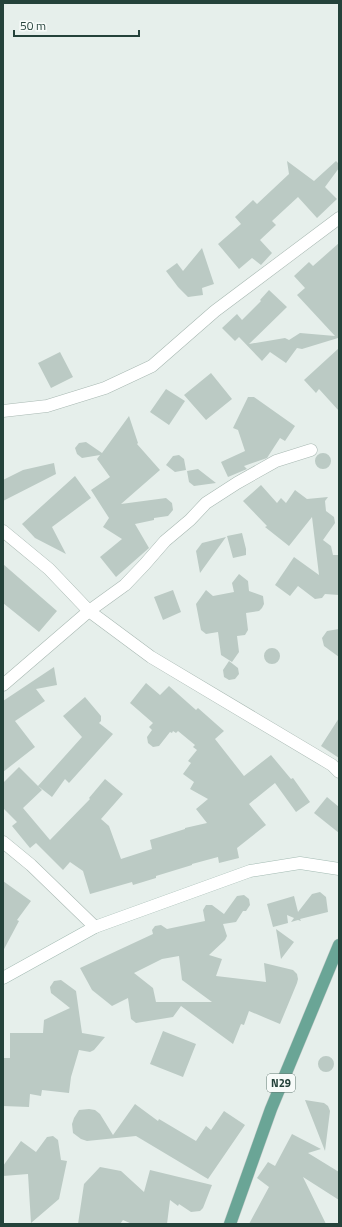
<svg xmlns="http://www.w3.org/2000/svg" width="342" height="1227" viewBox="0 0 342 1227" font-family="'Titillium Web',sans-serif">
  <rect width="100%" height="100%" fill="#e6efeb"/>
  <path fill="#bbcac4" fill-rule="evenodd" d="M 287,161 L 314,181 L 336,161 L 339,164 L 339,168 L 325,187 L 337,199 L 317,218 L 298,197 L 272,221 L 276,225 L 260,240 L 272,253 L 261,265 L 252,258 L 239,269 L 218,244 L 241,224 L 235,217 L 253,200 L 257,204 L 289,174 Z
    M 339,243 L 339,340 L 338,338 L 302,349 L 297,348 L 286,363 L 270,352 L 262,361 L 239,337 L 235,341 L 222,328 L 237,314 L 242,320 L 261,301 L 260,300 L 269,290 L 287,307 L 249,344 L 285,338 L 289,340 L 300,333 L 335,336 L 297,295 L 305,288 L 294,276 L 309,262 L 313,266 Z
    M 202,248 L 214,284 L 202,288 L 203,295 L 188,297 L 178,287 L 166,271 L 177,263 L 183,271 Z
    M 339,348 L 339,411 L 319,389 L 316,393 L 304,380 Z
    M 60,352 L 73,377 L 51,388 L 38,363 Z
    M 211,373 L 232,399 L 206,420 L 184,395 Z
    M 166,389 L 185,401 L 169,425 L 150,412 Z
    M 248,397 L 254,397 L 295,426 L 285,441 L 280,438 L 267,458 L 244,466 L 247,469 L 228,477 L 221,462 L 245,451 L 238,430 L 233,428 Z
    M 129,416 L 138,443 L 137,444 L 160,470 L 121,504 L 166,498 L 172,503 L 173,510 L 168,516 L 154,518 L 154,520 L 135,524 L 149,548 L 116,577 L 100,557 L 122,539 L 103,527 L 109,518 L 91,490 L 110,477 L 97,459 L 100,455 L 82,458 L 77,454 L 75,448 L 79,443 L 86,442 L 102,453 Z
    M315 461a8 8 0 1 1 16 0a8 8 0 1 1-16 0Z
    M 179,455 L 184,459 L 186,470 L 175,472 L 166,465 L 173,456 Z
    M 54,463 L 56,474 L 3,501 L 3,480 L 23,470 Z
    M 198,469 L 216,483 L 194,486 L 189,482 L 187,471 Z
    M 75,476 L 91,498 L 52,527 L 66,554 L 35,538 L 22,524 Z
    M 261,485 L 277,503 L 281,498 L 286,503 L 295,490 L 307,499 L 328,497 L 325,501 L 326,511 L 334,517 L 335,523 L 323,540 L 331,546 L 333,555 L 339,555 L 339,595 L 325,594 L 322,598 L 315,599 L 298,586 L 290,596 L 275,585 L 294,557 L 319,575 L 312,517 L 289,546 L 265,527 L 267,526 L 243,501 Z
    M 242,533 L 246,549 L 246,555 L 233,558 L 227,536 Z
    M 226,537 L 200,573 L 196,551 L 202,543 Z
    M 3,564 L 57,611 L 39,632 L 3,603 Z
    M 239,574 L 248,581 L 249,591 L 263,596 L 264,604 L 262,608 L 259,611 L 246,613 L 248,630 L 245,635 L 237,636 L 239,652 L 232,662 L 221,655 L 218,632 L 206,634 L 201,630 L 196,604 L 206,590 L 213,596 L 234,592 L 232,583 Z
    M 173,590 L 181,612 L 163,620 L 154,597 Z
    M 339,629 L 339,657 L 324,646 L 322,638 L 327,631 Z
    M264 656a8 8 0 1 1 16 0a8 8 0 1 1-16 0Z
    M 229,661 L 238,668 L 239,674 L 235,679 L 229,680 L 224,677 L 223,670 Z
    M 54,667 L 57,685 L 36,689 L 45,701 L 15,721 L 35,747 L 3,772 L 3,701 Z
    M 146,683 L 160,695 L 169,686 L 196,710 L 198,708 L 224,731 L 215,739 L 244,776 L 271,755 L 291,779 L 293,778 L 310,802 L 296,812 L 275,783 L 249,804 L 266,825 L 237,848 L 239,858 L 219,863 L 218,857 L 192,864 L 192,865 L 156,876 L 156,878 L 133,885 L 132,882 L 90,894 L 83,871 L 70,862 L 63,870 L 36,843 L 30,848 L 12,826 L 17,822 L 3,808 L 3,783 L 19,767 L 42,790 L 23,808 L 50,840 L 90,799 L 89,798 L 105,779 L 123,794 L 101,819 L 109,826 L 121,859 L 152,849 L 150,840 L 185,829 L 185,828 L 207,823 L 196,809 L 208,799 L 190,789 L 194,782 L 183,774 L 191,763 L 188,761 L 197,750 L 193,747 L 195,745 L 178,731 L 176,733 L 173,731 L 172,733 L 170,732 L 159,746 L 153,747 L 148,743 L 147,737 L 152,730 L 149,727 L 153,723 L 130,703 Z
    M 85,697 L 101,716 L 101,721 L 99,723 L 113,734 L 69,783 L 65,779 L 52,797 L 38,786 L 82,737 L 63,716 Z
    M 339,718 L 339,758 L 321,746 Z
    M 327,797 L 339,807 L 339,833 L 314,813 Z
    M 3,881 L 31,901 L 17,920 L 19,921 L 3,951 Z
    M 320,892 L 326,897 L 328,912 L 300,919 L 301,921 L 298,920 L 291,922 L 294,918 L 287,915 L 288,923 L 273,927 L 267,904 L 294,896 L 298,912 L 312,894 Z
    M 244,895 L 249,899 L 250,905 L 246,911 L 243,911 L 236,922 L 223,924 L 227,936 L 225,940 L 209,955 L 222,959 L 216,976 L 266,982 L 264,963 L 293,970 L 297,974 L 298,979 L 297,983 L 280,1024 L 249,1011 L 244,1025 L 241,1024 L 233,1044 L 181,1006 L 173,1017 L 136,1023 L 131,1019 L 128,998 L 112,1006 L 92,990 L 80,968 L 153,934 L 152,930 L 155,926 L 161,925 L 167,929 L 205,921 L 203,910 L 206,905 L 212,905 L 224,914 L 237,896 ZM 179,956 L 182,980 L 212,1002 L 156,1002 L 153,988 L 134,973 L 162,959 Z
    M 276,929 L 294,942 L 281,959 Z
    M 61,980 L 76,991 L 82,1033 L 105,1037 L 94,1050 L 90,1052 L 79,1050 L 71,1077 L 69,1093 L 42,1090 L 41,1096 L 30,1094 L 29,1107 L 3,1106 L 3,1058 L 10,1058 L 10,1033 L 43,1033 L 44,1020 L 70,1008 L 51,993 L 50,987 L 54,981 Z
    M 163,1031 L 196,1044 L 183,1077 L 150,1064 Z
    M318 1064a8 8 0 1 1 16 0a8 8 0 1 1-16 0Z
    M 305,1100 L 324,1103 L 328,1106 L 330,1111 L 325,1151 Z
    M 135,1104 L 158,1121 L 159,1119 L 196,1141 L 206,1126 L 211,1130 L 224,1111 L 245,1125 L 208,1179 L 136,1136 L 87,1141 L 81,1139 L 73,1133 L 72,1124 L 74,1118 L 79,1110 L 89,1109 L 95,1110 L 100,1114 L 113,1135 Z
    M 292,1134 L 321,1149 L 308,1153 L 339,1172 L 339,1200 L 303,1177 L 326,1224 L 249,1224 L 269,1187 L 257,1178 L 268,1162 L 275,1166 Z
    M 53,1136 L 58,1140 L 61,1160 L 67,1161 L 59,1199 L 31,1223 L 28,1174 L 3,1176 L 3,1166 L 21,1141 L 36,1152 L 47,1137 Z
    M 100,1167 L 121,1171 L 144,1192 L 150,1170 L 212,1185 L 203,1208 L 200,1211 L 191,1212 L 179,1204 L 178,1206 L 170,1200 L 167,1224 L 132,1224 L 123,1220 L 120,1224 L 78,1224 L 84,1184 Z"/>
  <g fill="none" stroke-linecap="round" stroke-linejoin="round">
    <defs>
      <path id="street" d="M 3,411 L 47,406 L 105,388 L 152,366 L 215,311 L 339,218
        M 3,531 L 49,569 L 89,611 L 151,657 L 332,765 L 339,772
        M 3,685 L 89,611 L 125,585 L 145,564 L 165,541 L 190,520 L 206,503 L 237,483 L 276,461 L 311,450
        M 3,842 L 31,865 L 95,927"/>
      <path id="secondary" d="M 3,978 L 95,927 L 250,871 L 300,863 L 339,869"/>
      <path id="primary" d="M 230,1224 L 271,1109 L 339,945"/>
    </defs>
    <use href="#street" stroke="#a8b8b2" stroke-width="13"/>
    <use href="#secondary" stroke="#a4bbb3" stroke-width="13"/>
    <use href="#primary" stroke="#c2cac8" stroke-width="13"/>
    <use href="#street" stroke="#fff" stroke-width="12"/>
    <use href="#secondary" stroke="#fff" stroke-width="12"/>
    <use href="#primary" stroke="#6aa596" stroke-width="12"/>
  </g>
  <g text-anchor="middle" dominant-baseline="central" stroke-width="3.5" stroke-linejoin="round" paint-order="stroke">
    <rect fill="#f7fbf9" stroke="#637a73" stroke-width="1" x="267" y="1074" width="28" height="18" rx="3"/>
    <g font-size="11" font-weight="bold" fill="#24423a">
      <text x="281" y="1083">N29</text>
    </g>
  </g>
  <rect width="342" height="1227" fill="none" stroke="#24423a" stroke-width="8"/>
  <path d="M14 30v6h125v-6" fill="none" stroke="#24423a" stroke-width="2"/>
  <text x="20" y="30" font-size="12" fill="#24423a" stroke="#f7fbf9" stroke-width="3" paint-order="stroke">50 m</text>
</svg>
